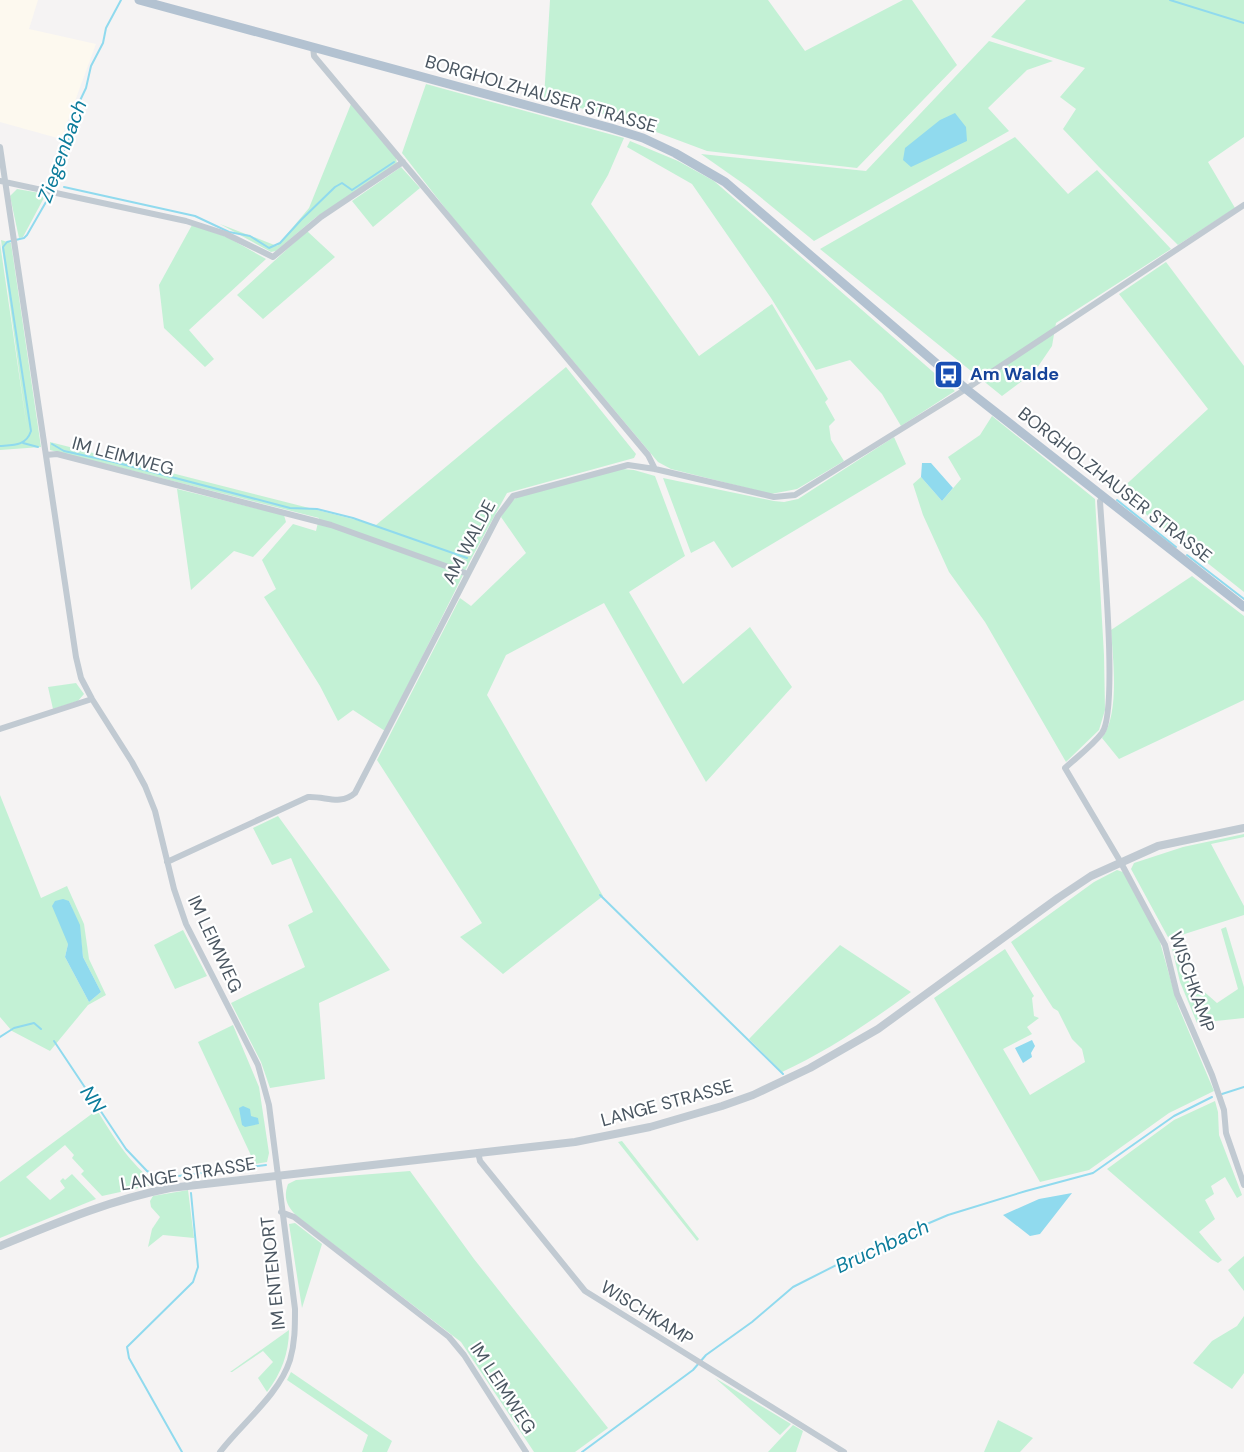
<svg xmlns="http://www.w3.org/2000/svg" width="1244" height="1452" viewBox="0 0 1244 1452" font-family="'DM Sans',sans-serif">
  <rect width="100%" height="100%" fill="#f5f3f3"/>
  <path fill="#fdf9ef" d="M 0,0 L 38,0 L 29,29 L 96,44 L 61,139 L 0,122 Z"/>
  <path fill="#c3f1d5" fill-rule="evenodd" d="M 550,0 L 768,0 L 805,51 L 903,0 L 912,0 L 957,65 L 857,168 L 707,151 L 624,120 L 544,98 Z
    M 1026,0 L 1244,0 L 1244,137 L 1208,162 L 1235,208 L 1178,245 L 1099,167 L 1063,129 L 1076,109 L 1060,97 L 1085,68 L 991,37 Z
    M 989,41 L 1053,61 L 1027,70 L 988,108 L 1009,131 L 814,241 L 748,187 L 701,154 L 866,171 Z
    M 426,84 L 624,138 L 608,175 L 591,204 L 699,356 L 772,304 L 828,399 L 825,402 L 835,420 L 829,426 L 831,440 L 844,461 L 797,489 L 771,494 L 671,469 L 658,462 L 456,222 L 402,153 Z
    M 351,104 L 396,157 L 397,164 L 315,218 L 276,251 L 271,252 L 220,224 L 277,246 L 309,208 Z
    M 1015,137 L 1068,194 L 1097,170 L 1171,249 L 1056,323 L 1052,346 L 1035,371 L 1002,396 L 820,249 Z
    M 630,141 L 678,161 L 714,181 L 955,391 L 901,426 L 882,394 L 850,360 L 816,370 L 771,298 L 692,184 L 627,147 Z
    M 401,167 L 420,188 L 373,227 L 352,201 Z
    M 17,189 L 46,194 L 23,237 L 19,238 L 10,196 Z
    M 192,225 L 227,237 L 266,259 L 189,330 L 214,359 L 205,367 L 164,328 L 159,285 Z
    M 307,231 L 335,257 L 263,319 L 237,295 Z
    M 1,240 L 11,243 L 41,447 L 0,450 L 0,243 L 27,429 Z
    M 1166,262 L 1244,366 L 1244,592 L 1118,492 L 1208,409 L 1119,294 Z
    M 566,367 L 636,454 L 634,458 L 507,493 L 470,561 L 385,731 L 353,710 L 338,721 L 320,686 L 264,597 L 276,589 L 262,560 L 293,524 L 316,531 L 319,518 L 50,450 L 50,442 L 376,525 Z
    M 992,416 L 1095,499 L 1104,655 L 1105,710 L 1099,730 L 1066,762 L 985,622 L 949,572 L 923,515 L 913,484 L 921,477 L 942,501 L 961,479 L 948,457 L 980,435 Z
    M 894,437 L 906,464 L 732,568 L 714,541 L 691,553 L 663,478 L 774,501 L 784,502 L 798,499 Z
    M 622,469 L 634,470 L 655,476 L 685,556 L 629,592 L 683,684 L 750,627 L 792,687 L 706,782 L 604,603 L 506,655 L 487,695 L 603,896 L 503,974 L 460,937 L 482,923 L 377,760 L 460,598 L 471,606 L 526,553 L 501,517 L 510,502 L 521,495 Z
    M 177,489 L 284,515 L 286,522 L 253,557 L 234,551 L 191,590 Z
    M 1192,576 L 1244,616 L 1244,700 L 1119,759 L 1102,738 C 1120,714 1113,659 1111,630 Z
    M 76,683 L 84,694 L 78,701 L 53,709 L 48,687 Z
    M 0,795 L 41,898 L 67,886 L 84,924 L 89,959 L 106,995 L 88,1005 L 50,1051 L 12,1031 L 0,1017 ZM 69,901 L 79,925 L 83,957 L 101,992 L 89,1002 L 65,957 L 68,944 Z
    M 278,816 L 390,970 L 319,1003 L 325,1079 L 270,1088 L 261,1062 L 231,1003 L 305,967 L 288,925 L 313,912 L 291,858 L 272,865 L 253,828 Z
    M 1244,834 L 1244,837 L 1211,844 L 1244,906 L 1244,915 L 1169,939 L 1131,869 L 1134,863 L 1183,847 Z
    M 1117,870 L 1123,872 L 1158,935 L 1178,1006 L 1214,1091 L 1169,1113 L 1089,1170 L 1040,1182 L 934,998 L 1005,949 L 1034,996 L 1032,998 L 1034,1016 L 1039,1018 L 1027,1027 L 1032,1034 L 1003,1049 L 1030,1095 L 1085,1062 L 1082,1049 L 1072,1039 L 1058,1011 L 1053,1008 L 1011,942 L 1094,882 Z
    M 1226,927 L 1244,987 L 1244,1018 L 1197,1023 L 1180,982 L 1172,948 L 1176,947 L 1186,976 L 1217,1003 L 1238,989 L 1221,929 Z
    M 183,930 L 207,976 L 175,989 L 154,945 Z
    M 840,945 L 911,992 C 870,1022 828,1051 782,1072 L 749,1039 Z
    M 233,1025 L 259,1087 L 269,1153 L 267,1162 L 255,1164 L 198,1042 Z
    M 1215,1101 L 1218,1112 L 1219,1135 L 1242,1195 L 1237,1198 L 1225,1177 L 1211,1186 L 1214,1194 L 1205,1200 L 1215,1219 L 1199,1232 L 1222,1260 L 1218,1263 L 1211,1259 L 1107,1169 L 1174,1120 Z
    M 97,1110 C 114,1138 130,1164 157,1184 L 102,1196 L 81,1174 L 84,1171 L 72,1158 L 74,1155 L 65,1145 L 26,1177 L 50,1200 L 65,1188 L 60,1181 L 63,1178 L 65,1180 L 72,1174 L 96,1199 L 0,1238 L 0,1182 Z
    M 622,1141 L 699,1239 L 697,1241 L 618,1142 Z
    M 410,1171 L 474,1259 L 608,1428 L 575,1452 L 534,1452 L 461,1342 L 298,1217 C 287,1207 283,1198 288,1184 L 296,1180 Z
    M 188,1190 L 194,1238 L 163,1235 L 148,1247 L 152,1229 L 160,1217 L 151,1207 L 150,1201 L 153,1196 Z
    M 295,1223 L 322,1244 L 302,1308 L 289,1224 Z
    M 1244,1256 L 1244,1291 L 1228,1270 Z
    M 1244,1316 L 1244,1373 L 1232,1389 L 1193,1363 L 1212,1341 L 1237,1326 Z
    M 289,1330 C 289,1353 281,1374 267,1392 L 258,1378 L 273,1362 L 263,1351 L 232,1372 L 230,1372 Z
    M 291,1372 L 392,1441 L 387,1452 L 362,1452 L 368,1435 L 287,1380 Z
    M 715,1378 L 791,1424 L 780,1435 Z
    M 998,1420 L 1033,1438 L 1020,1452 L 984,1452 Z
    M 793,1425 L 803,1431 L 796,1452 L 768,1452 Z"/>
  <path fill="#90daee" d="M 955,113 L 966,127 L 967,141 L 911,167 L 903,160 L 905,148 L 940,120 Z
    M 922,463 L 931,463 L 953,488 L 942,501 L 921,477 Z
    M 63,899 L 69,901 L 80,925 L 83,957 L 101,992 L 89,1002 L 65,957 L 68,944 L 52,906 L 55,901 Z
    M 1032,1040 L 1035,1046 L 1031,1053 L 1032,1057 L 1023,1063 L 1015,1048 Z
    M 243,1106 L 250,1109 L 251,1116 L 258,1118 L 259,1124 L 245,1127 L 242,1125 L 239,1108 Z
    M 1072,1193 L 1040,1234 L 1030,1236 L 1003,1215 L 1039,1199 Z"/>
  <g fill="none" stroke-linecap="round" stroke-linejoin="round">
    <path stroke="#90daee" stroke-width="2" d="M 1170,0 L 1244,23
      M 64,187 L 195,216 L 229,232 L 250,236 L 269,248 L 280,243 L 301,220 L 335,187 L 342,183 L 352,190 L 394,162
      M 23,443 L 38,447
      M 52,444 L 64,451 L 114,462 L 290,508 L 317,509 L 353,518 L 467,558
      M 0,446 C 14,445 26,446 31,431 L 3,247 L 7,242 L 24,238 L 27,235 L 50,195 L 56,167 L 68,143 L 76,109 L 86,88 L 91,66 L 103,43 L 106,28 L 121,0
      M 1117,500 L 1176,547
      M 1187,555 L 1244,599
      M 600,895 L 783,1074
      M 0,1037 L 14,1028 L 34,1023 L 41,1029
      M 54,1041 L 126,1149 L 147,1171 L 162,1178 L 266,1165
      M 1222,1094 L 1244,1087
      M 182,1452 L 129,1358 L 127,1347 L 193,1282 L 198,1267 L 191,1193
      M 582,1452 L 693,1370 L 706,1355 L 752,1322 L 793,1287 L 868,1249 L 948,1215 L 1026,1191 L 1093,1173 L 1174,1116 L 1212,1097"/>
    <path stroke="#c1cad2" stroke-width="6" d="M 313,47 L 314,56 L 648,455 L 655,469
      M 0,147 L 76,657 L 81,678 L 92,699 L 132,762 L 145,786 L 155,811 L 174,889 L 186,924 L 258,1065 L 269,1105 L 295,1309 C 295,1327 295,1343 290,1360 C 279,1395 242,1423 220,1452
      M 0,181 L 186,221 L 226,234 L 273,257 L 321,217 L 403,162
      M 46,455 L 57,454 L 331,525 L 468,574
      M 1103,496 L 1100,501 C 1102,539 1119,709 1102,733 C 1092,746 1077,757 1065,768 L 1120,861 L 1165,945 L 1177,994 L 1212,1075 L 1224,1110 L 1226,1133 L 1244,1185
      M 0,729 L 92,699
      M 167,862 L 308,797 C 326,796 340,806 355,793 L 498,516 L 513,496 L 628,465 L 655,469 L 774,497 L 795,495 L 966,389 L 1244,205
      M 478,1152 L 480,1161 L 585,1291 L 844,1452
      M 281,1212 L 294,1217 L 449,1337 L 464,1355 L 526,1452"/>
    <path stroke="#c1cad2" stroke-width="8" d="M 0,1246 C 56,1223 110,1200 170,1188 L 575,1142 L 650,1127 L 722,1106 L 753,1095 L 810,1068 L 878,1029 L 1058,898 L 1091,876 L 1158,846 L 1244,828"/>
    <path stroke="#b3c2d1" stroke-width="9" d="M 139,0 L 611,128 L 643,138 L 675,153 L 725,182 L 966,389 L 1244,607"/>
  </g>
  <defs>
    <symbol id="bus-square" viewBox="-11 -11 22 22"><rect x="-9" y="-9" width="18" height="18" rx="4" fill="#1a4fb4" stroke="#fff"/><path d="M-5-6H5V4H4V6H2V4H-2V6H-4V4H-5ZM-3.5-4V0h7V-4ZM-3.5 1.2v1.5H-2V1.2ZM2 1.2v1.5H3.5V1.2Z" fill="#fff"/></symbol>
  </defs>
  <g fill-rule="evenodd">
    <use href="#bus-square" x="932" y="358" width="33" height="33"/>
  </g>
  <g text-anchor="middle" dominant-baseline="central" stroke-width="4.5" stroke-linejoin="round" paint-order="stroke">
    <g font-size="18" fill="#4a5661" stroke="#fff">
      <text transform="translate(541 94) rotate(16)">BORGHOLZHAUSER STRASSE</text>
      <text transform="translate(123 456) rotate(15)">IM LEIMWEG</text>
      <text transform="translate(1115 485) rotate(38)">BORGHOLZHAUSER STRASSE</text>
      <text transform="translate(469 542) rotate(-62)">AM WALDE</text>
      <text transform="translate(215 944) rotate(65)">IM LEIMWEG</text>
      <text transform="translate(1192 982) rotate(71)">WISCHKAMP</text>
      <text transform="translate(667 1103) rotate(-15)">LANGE STRASSE</text>
      <text transform="translate(188 1174) rotate(-9)">LANGE STRASSE</text>
      <text transform="translate(273 1273) rotate(-96)">IM ENTENORT</text>
      <text transform="translate(647 1313) rotate(32)">WISCHKAMP</text>
      <text transform="translate(503 1388) rotate(57)">IM LEIMWEG</text>
    </g>
    <g font-size="18" font-weight="bold" fill="#164399" stroke="#fff" text-anchor="start">
      <text x="970" y="374">Am Walde</text>
    </g>
    <g font-size="20" font-style="italic" fill="#0c7c9b" stroke="#fff">
      <text transform="translate(62 151) rotate(-70)">Ziegenbach</text>
      <text transform="translate(93 1099) rotate(56)">NN</text>
      <text transform="translate(882 1246) rotate(-25)">Bruchbach</text>
    </g>
  </g>
</svg>
